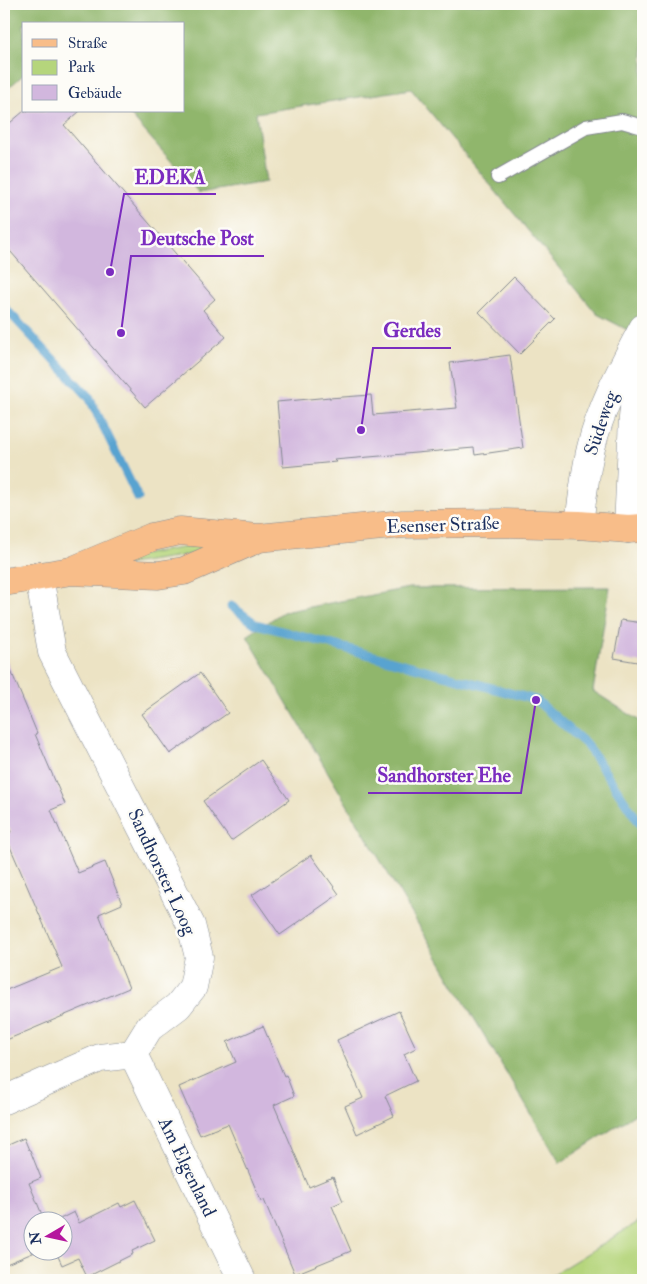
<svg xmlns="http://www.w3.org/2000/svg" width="647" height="1284" viewBox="0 0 647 1284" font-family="'IM FELL Double Pica',serif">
  <rect width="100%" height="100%" fill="#fdfcf7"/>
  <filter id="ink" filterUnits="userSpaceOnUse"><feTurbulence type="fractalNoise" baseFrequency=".02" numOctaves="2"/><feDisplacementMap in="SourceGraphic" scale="10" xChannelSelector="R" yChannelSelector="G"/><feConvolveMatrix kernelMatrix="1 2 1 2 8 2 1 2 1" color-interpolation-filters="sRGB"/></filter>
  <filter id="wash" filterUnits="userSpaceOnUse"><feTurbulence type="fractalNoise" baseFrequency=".0096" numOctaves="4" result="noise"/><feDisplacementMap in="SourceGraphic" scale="20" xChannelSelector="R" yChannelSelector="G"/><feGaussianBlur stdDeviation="1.12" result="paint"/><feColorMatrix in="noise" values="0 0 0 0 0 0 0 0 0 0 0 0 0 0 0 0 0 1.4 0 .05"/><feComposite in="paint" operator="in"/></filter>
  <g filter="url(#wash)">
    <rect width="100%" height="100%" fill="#ece3c4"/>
    <path fill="#b5d57c" stroke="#68826d" d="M 227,540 L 207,552 L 109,567 L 111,560 Z
      M 643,1219 L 643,1280 L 544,1280 Z"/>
    <path fill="#90b66c" stroke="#567265" d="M 4,4 L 643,4 L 643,338 L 597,314 L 411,89 L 256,113 L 266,182 L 199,193 L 127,111 L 184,111 L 184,24 L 24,24 L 24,74 L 4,92 Z
      M 610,587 L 593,691 L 643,723 L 643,1109 L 560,1163 L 247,636 L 283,612 L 409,588 Z"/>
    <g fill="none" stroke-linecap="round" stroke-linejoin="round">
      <path stroke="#58a3d0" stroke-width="9" d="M 4,307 L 89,397 L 138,498
        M 231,606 L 256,624 L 536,700 L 586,744 L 643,828"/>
    </g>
    <g id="blocks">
      <path fill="#d2b7de" d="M 24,111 L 80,111 L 64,125 L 215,299 L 203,310 L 226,337 L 145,407 L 4,244 L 4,128 Z
        M 514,277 L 555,319 L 520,354 L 479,312 Z
        M 510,355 L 523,448 L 475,455 L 474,448 L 334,460 L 336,462 L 283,467 L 277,402 L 330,397 L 329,398 L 371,395 L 373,415 L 457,408 L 450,363 Z
        M 621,620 L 643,623 L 643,663 L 614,658 Z
        M 4,654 L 37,733 L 35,734 L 65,804 L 51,810 L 78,873 L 105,862 L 122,904 L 99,914 L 129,988 L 4,1041 L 4,991 L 62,967 L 5,835 L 11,832 L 4,817 Z
        M 200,673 L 228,713 L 170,754 L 142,714 Z
        M 261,760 L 289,800 L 231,841 L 203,801 Z
        M 311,855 L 339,894 L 280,935 L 252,895 Z
        M 399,1011 L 416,1048 L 404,1054 L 416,1081 L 385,1096 L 394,1116 L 357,1134 L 345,1106 L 363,1098 L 337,1040 Z
        M 263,1026 L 284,1076 L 286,1075 L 294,1096 L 274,1105 L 309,1187 L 333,1177 L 343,1201 L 332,1206 L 351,1251 L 295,1274 L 264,1200 L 261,1201 L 228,1124 L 200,1135 L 179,1087 L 236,1062 L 227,1042 Z
        M 24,1138 L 29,1150 L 30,1150 L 41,1178 L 29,1183 L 45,1222 L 32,1222 L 32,1252 L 35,1252 L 4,1265 L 4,1147 Z
        M 135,1200 L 155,1240 L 132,1251 L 133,1254 L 87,1277 L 78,1258 L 62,1265 L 56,1252 L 62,1252 L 62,1222 L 54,1222 L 74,1212 L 79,1223 L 119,1203 L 121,1207 Z"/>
    </g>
  </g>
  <g filter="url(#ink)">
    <use href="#blocks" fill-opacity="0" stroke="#848991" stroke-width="1"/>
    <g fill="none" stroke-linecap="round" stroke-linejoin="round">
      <defs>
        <path id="service" d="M 498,177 L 586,127 L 622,121 L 643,127"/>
        <path id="minor" d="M 579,525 C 582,499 585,473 591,448 C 601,406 623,366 643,328
          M 628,529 L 633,418 L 639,360 L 642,346
          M 133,1054 L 242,1280
          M 4,1100 L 100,1058 L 133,1054 L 149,1028 L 178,1006 L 193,987 L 199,957 L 191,925 L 52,652 L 39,576"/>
        <path id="primary" d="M 71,571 L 152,537 L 180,531 L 258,538 L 403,524 L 505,523 L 579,525 L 628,529 L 643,528
          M 4,582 L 71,571 L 158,575 L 184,571 L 257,539"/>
      </defs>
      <use href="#service" stroke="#848991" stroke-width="16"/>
      <use href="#minor" stroke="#848991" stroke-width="29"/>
      <use href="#primary" stroke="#848991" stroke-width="29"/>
      <use href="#service" stroke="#fff" stroke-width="14"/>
      <use href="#minor" stroke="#fff" stroke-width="28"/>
      <use href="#primary" stroke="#f8bd89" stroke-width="28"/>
    </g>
  </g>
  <g text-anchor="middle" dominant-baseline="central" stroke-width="5" stroke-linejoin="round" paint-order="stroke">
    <g font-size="19" fill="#1b2f5e" stroke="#fdfcf7">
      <text transform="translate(601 423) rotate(-71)">Südeweg</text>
      <text transform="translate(443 525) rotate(-2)">Esenser Straße</text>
      <text transform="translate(162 872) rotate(65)">Sandhorster Loog</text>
      <text transform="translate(187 1167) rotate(64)">Am Elgenland</text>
    </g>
  </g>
  <path fill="none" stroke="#7b2cbf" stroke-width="2" d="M110 272L124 194H216M121 333L131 256H264M361 430L373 348H451M536 700L521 793H368"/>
  <g fill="#7b2cbf" stroke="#fdfcf7" stroke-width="2">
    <circle cx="110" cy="272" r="5"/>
    <circle cx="121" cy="333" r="5"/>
    <circle cx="361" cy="430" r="5"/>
    <circle cx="536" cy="700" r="5"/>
  </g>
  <g font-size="20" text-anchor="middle" font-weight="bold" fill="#7b2cbf" stroke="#fdfcf7" stroke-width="5" stroke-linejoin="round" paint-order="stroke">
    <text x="170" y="184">EDEKA</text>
    <text x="197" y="245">Deutsche Post</text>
    <text x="412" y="337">Gerdes</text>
    <text x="444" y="782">Sandhorster Ehe</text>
  </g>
  <rect width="647" height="1284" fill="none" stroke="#fdfcf7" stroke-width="20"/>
  <rect x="22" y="22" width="162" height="90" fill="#fdfcf7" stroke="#a3aaba"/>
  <rect x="32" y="39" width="25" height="8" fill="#f8bd89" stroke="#a3aaba"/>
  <text x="68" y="48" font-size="15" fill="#1b2f5e">Straße</text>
  <rect x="32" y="60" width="25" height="15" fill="#b5d57c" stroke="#a3aaba"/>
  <text x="68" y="72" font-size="15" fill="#1b2f5e">Park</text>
  <rect x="32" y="85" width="25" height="15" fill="#d2b7de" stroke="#a3aaba"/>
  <text x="68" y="98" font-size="15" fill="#1b2f5e">Gebäude</text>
  <g transform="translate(48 1236) rotate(261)"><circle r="24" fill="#fdfcf7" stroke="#a3aaba"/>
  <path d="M0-4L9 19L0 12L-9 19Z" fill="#b5179e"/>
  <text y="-8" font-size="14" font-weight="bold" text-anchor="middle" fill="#1b2f5e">N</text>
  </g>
</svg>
